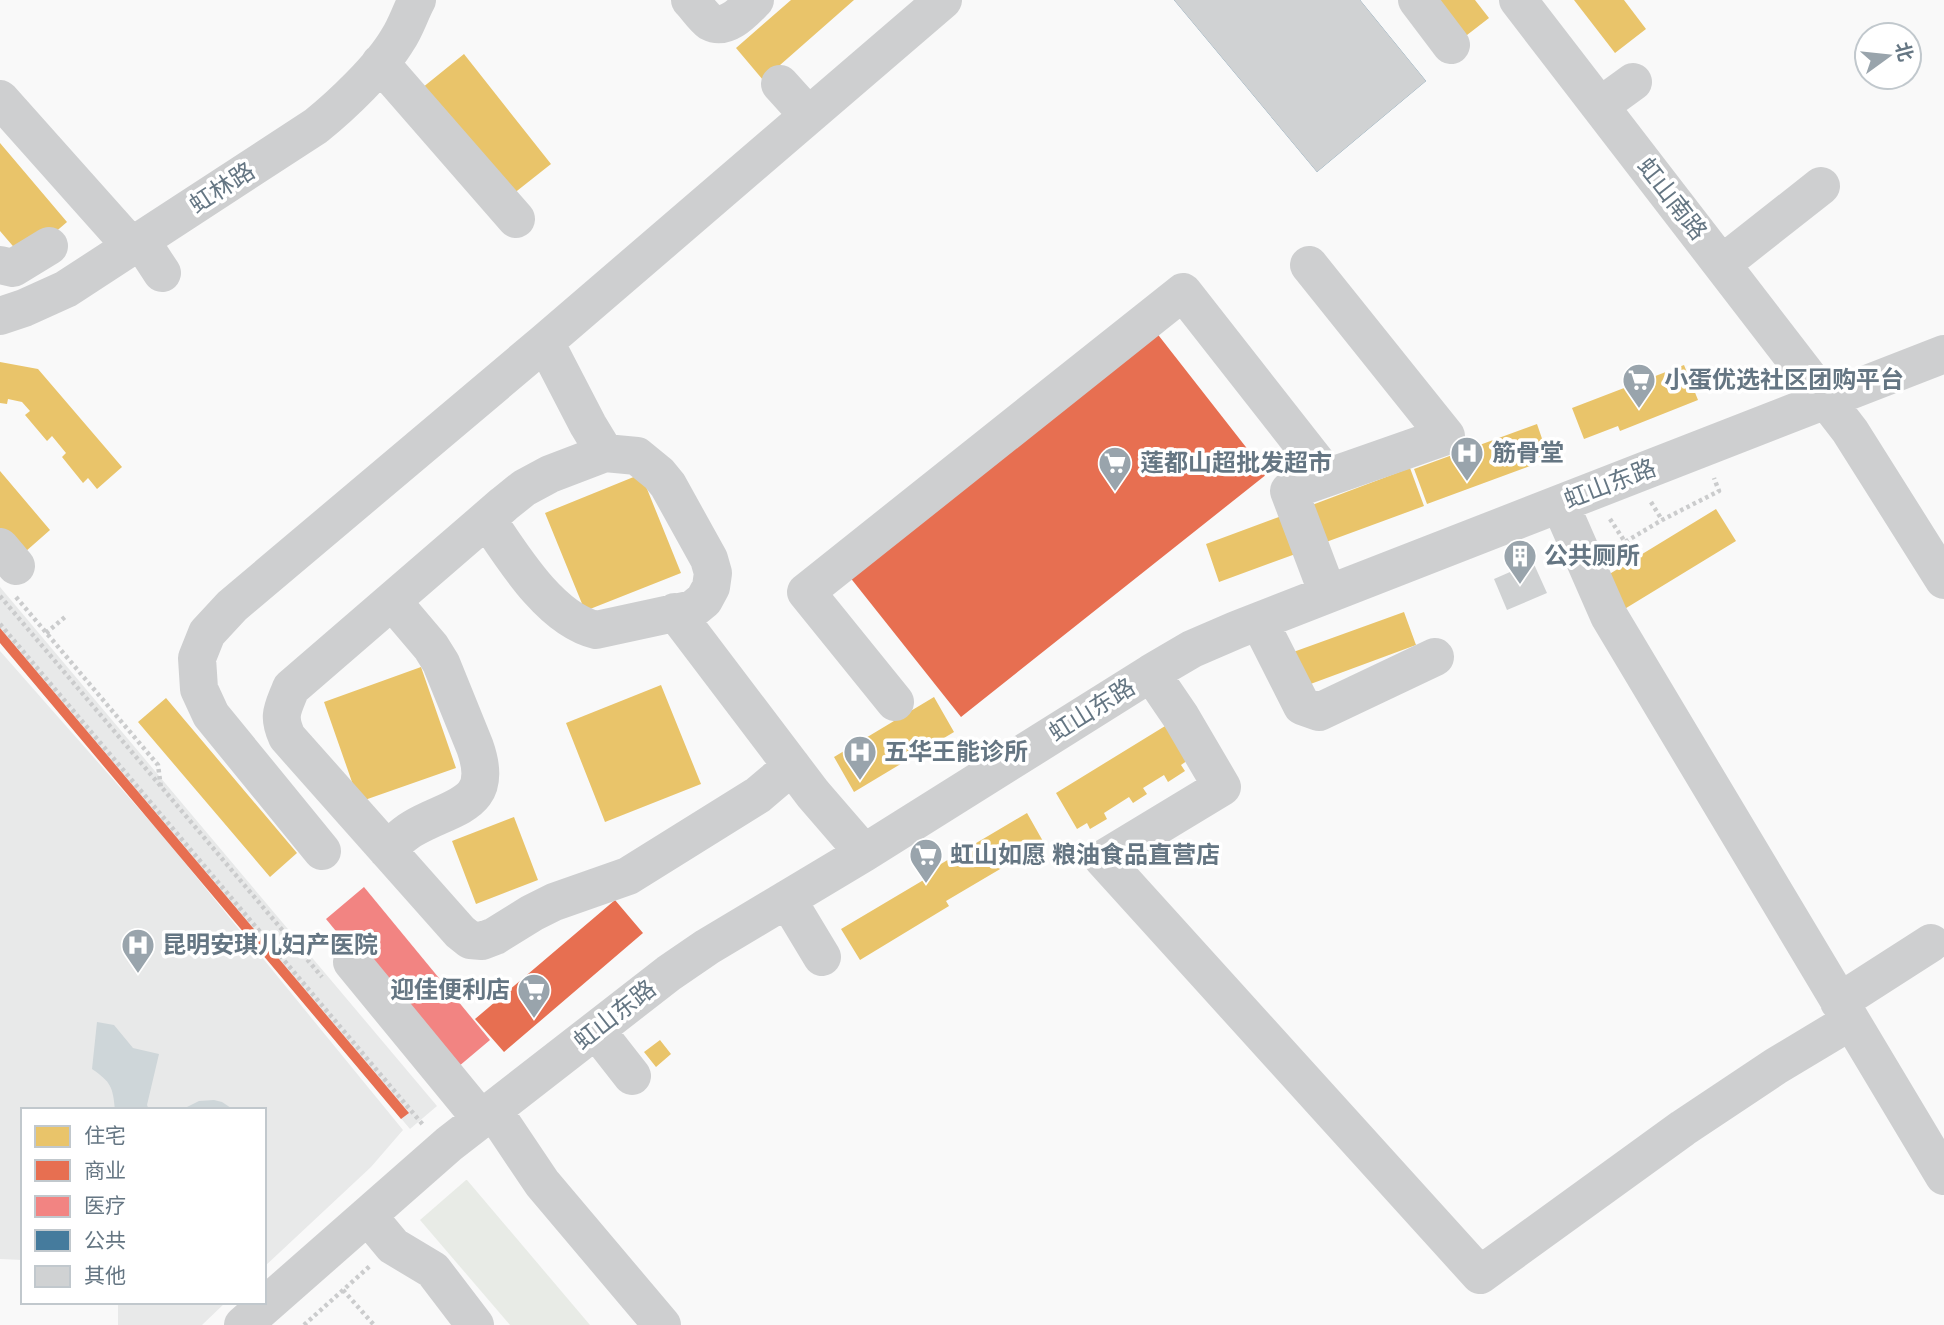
<svg xmlns="http://www.w3.org/2000/svg" width="1944" height="1325" viewBox="0 0 1944 1325" font-family="Roboto,'Noto Sans SC',sans-serif">
  <rect width="100%" height="100%" fill="#f9f9f9"/>
  <path fill="#e8e9e9" d="M 0,587 L 437,1106 L 410,1129 L 180,857 L 403,1130 L 371,1167 L 264,1267 L 264,1110 L 23,1110 L 23,1260 L 0,1259 L 0,651 L 155,827 L 0,643 Z
    M 118,1302 L 226,1302 L 202,1325 L 118,1325 Z"/>
  <path fill="#e8ebe6" d="M 466,1180 L 467,1180 L 590,1325 L 510,1325 L 420,1220 Z"/>
  <path fill="#ced6d9" d="M 97,1022 L 114,1025 L 133,1048 L 159,1054 L 147,1105 L 149,1110 L 115,1110 C 113,1087 111,1082 92,1069 Z
    M 214,1100 L 222,1102 L 234,1110 L 181,1110 L 199,1101 Z"/>
  <path fill="#e9c46a" d="M 791,0 L 854,0 L 763,80 L 736,48 Z
    M 1425,0 L 1475,0 L 1489,18 L 1458,42 Z
    M 1574,0 L 1624,0 L 1646,29 L 1615,53 Z
    M 464,54 L 551,164 L 508,198 L 422,88 Z
    M 0,143 L 67,222 L 24,259 L 0,231 Z
    M 0,362 L 38,369 L 122,467 L 97,489 L 88,478 L 83,483 L 62,457 L 66,453 L 52,436 L 47,441 L 25,415 L 30,411 L 22,402 L 8,399 L 7,404 L 0,403 Z
    M 1684,365 L 1698,400 L 1620,431 L 1618,426 L 1584,439 L 1572,408 Z
    M 1537,424 L 1549,459 L 1427,504 L 1414,469 Z
    M 1410,468 L 1424,506 L 1318,545 L 1304,508 Z
    M 0,471 L 50,530 L 25,552 L 14,544 L 0,528 Z
    M 641,474 L 681,573 L 585,611 L 545,513 Z
    M 1716,509 L 1736,541 L 1618,613 L 1598,581 Z
    M 1287,514 L 1301,552 L 1219,582 L 1206,544 Z
    M 1404,612 L 1416,645 L 1297,689 L 1285,655 Z
    M 421,667 L 456,768 L 359,802 L 324,702 Z
    M 661,685 L 701,784 L 605,822 L 566,723 Z
    M 934,697 L 954,732 L 854,792 L 834,757 Z
    M 166,698 L 297,853 L 270,877 L 138,722 Z
    M 1170,723 L 1191,758 L 1181,765 L 1185,771 L 1168,782 L 1164,775 L 1143,788 L 1147,794 L 1133,803 L 1129,797 L 1104,813 L 1107,819 L 1090,829 L 1087,823 L 1077,829 L 1056,793 Z
    M 1027,813 L 1044,843 L 946,901 L 949,906 L 860,960 L 841,929 L 932,875 L 929,871 Z
    M 514,817 L 538,880 L 476,904 L 452,841 Z
    M 660,1040 L 671,1054 L 656,1067 L 644,1052 Z"/>
  <path fill="#e76f51" d="M 1152,327 L 1267,474 L 961,717 L 845,571 Z
    M 0,628 L 409,1113 L 401,1119 L 0,643 Z
    M 615,900 L 643,933 L 504,1052 L 475,1019 Z"/>
  <path fill="#f28482" d="M 364,887 L 490,1040 L 452,1072 L 326,919 Z"/>
  <path fill="#457b9d" d="M 1174,0 L 1360,0 L 1426,81 L 1317,172 Z"/>
  <path fill="#d0d2d3" d="M 1174,0 L 1360,0 L 1426,81 L 1317,172 Z
    M 1533,562 L 1547,593 L 1507,610 L 1494,579 Z"/>
  <g fill="none" stroke-linecap="round" stroke-linejoin="round">
    <path stroke="#cbcccd" stroke-width="4.5" stroke-dasharray="3.5 3.5" stroke-linecap="butt" d="M 1651,502 L 1662,520
      M 1610,519 L 1625,542 L 1662,520 L 1719,491 L 1714,478
      M 0,596 L 322,977
      M 16,597 L 158,765 L 161,788
      M 0,624 L 424,1126
      M 46,633 L 65,617
      M 343,1290 L 374,1325
      M 304,1325 L 371,1265"/>
    <path stroke="#cecfd0" stroke-width="38" d="M 690,0 C 696,6 703,17 710,22 C 727,31 745,10 755,0
      M 1417,0 L 1451,45
      M 1518,0 L 1850,431 L 1944,580
      M 380,63 L 516,219
      M 780,84 L 808,115
      M 0,99 L 132,247
      M 1600,106 L 1633,82
      M 141,241 L 162,273
      M 1722,264 L 1821,186
      M 0,265 L 13,268 L 49,246
      M 1309,265 L 1446,436 L 1289,491 L 1328,594
      M 0,316 L 24,308 L 66,289 L 316,126 C 342,105 381,68 398,39 C 406,27 410,13 417,0
      M 545,342 L 588,425 L 605,453
      M 1560,504 L 1609,616 L 1944,1176
      M 487,519 C 512,556 550,619 596,630 L 693,609 L 704,600 L 711,587 L 713,573 L 709,559 L 668,485 L 659,474 L 637,456 L 605,453 L 550,474 L 524,488 L 504,504 L 291,688 C 283,709 277,715 287,737 L 460,932 L 470,940 L 482,941 L 495,936 L 532,913 L 554,902 L 628,876 L 758,795 L 792,766
      M 0,547 L 16,566
      M 675,612 L 813,794 L 864,853
      M 1259,621 L 1302,706 L 1319,712 L 1435,657
      M 1151,673 L 1181,717 L 1222,787 L 1103,859 L 1480,1275 L 1683,1128 L 1776,1066 L 1851,1021
      M 895,702 L 806,592 L 1183,292 L 1328,477
      M 387,850 C 395,843 403,834 412,829 C 452,805 496,807 475,747 L 441,663 L 431,647 L 392,601
      M 322,851 L 211,715 L 199,689 L 197,658 L 207,633 L 232,606 L 545,342 L 943,0
      M 787,899 L 822,957
      M 352,962 L 481,1119
      M 1839,1002 L 1931,943
      M 596,1030 L 632,1076
      M 493,1110 L 542,1183 L 662,1325
      M 368,1216 L 393,1246 L 433,1270 L 475,1325
      M 243,1325 L 449,1144 L 669,973 L 707,947 L 864,853 L 1151,673 L 1192,649 L 1236,630 L 1944,354"/>
  </g>
  <defs>
    <symbol id="supermarket-pin" viewBox="-11 -11 22 30"><path d="M0 17L-7.5 6A9.5 9.5 0 1 1 7.5 6Z" fill="#99a4ac" stroke="#fff"/><path d="M-6-5.5h2.5l.6 2H6L4.5 2H-2.5L-4.4-4H-6ZM-1.5 3.2a1.3 1.3 0 1 0 .1 0ZM3 3.2a1.3 1.3 0 1 0 .1 0Z" fill="#fff"/></symbol>
    <symbol id="hospital-pin" viewBox="-11 -11 22 30"><path d="M0 17L-7.5 6A9.5 9.5 0 1 1 7.5 6Z" fill="#99a4ac" stroke="#fff"/><path d="M-5-5h3v3.5h4V-5h3V5h-3V1.5h-4V5h-3Z" fill="#fff"/></symbol>
    <symbol id="building-pin" viewBox="-11 -11 22 30"><path d="M0 17L-7.5 6A9.5 9.5 0 1 1 7.5 6Z" fill="#99a4ac" stroke="#fff"/><path d="M-4-6H4V6H1V3H-1V6H-4ZM-2.5-4.3h1.7v1.8h-1.7ZM.8-4.3h1.7v1.8H.8ZM-2.5-1h1.7V.8h-1.7ZM.8-1h1.7V.8H.8Z" fill="#fff"/></symbol>
  </defs>
  <g fill-rule="evenodd">
    <use href="#supermarket-pin" x="1620" y="361" width="38" height="52"/>
    <use href="#hospital-pin" x="1448" y="434" width="38" height="52"/>
    <use href="#supermarket-pin" x="1096" y="444" width="38" height="52"/>
    <use href="#building-pin" x="1501" y="537" width="38" height="52"/>
    <use href="#hospital-pin" x="841" y="733" width="38" height="52"/>
    <use href="#supermarket-pin" x="907" y="836" width="38" height="52"/>
    <use href="#hospital-pin" x="119" y="926" width="38" height="52"/>
    <use href="#supermarket-pin" x="515" y="971" width="38" height="52"/>
  </g>
  <g text-anchor="middle" dominant-baseline="central" stroke-width="7" stroke-linejoin="round" paint-order="stroke">
    <g font-size="24" fill="#657683" stroke="#fff">
      <text transform="translate(222 188) rotate(-33)">虹林路</text>
      <text transform="translate(1672 199) rotate(52)">虹山南路</text>
      <text transform="translate(1610 484) rotate(-21)">虹山东路</text>
      <text transform="translate(1092 710) rotate(-32)">虹山东路</text>
      <text transform="translate(615 1015) rotate(-38)">虹山东路</text>
    </g>
    <g font-size="24" font-weight="bold" fill="#657683" stroke="#fff" text-anchor="start">
      <text x="1664" y="380">小蛋优选社区团购平台</text>
      <text x="1492" y="453">筋骨堂</text>
      <text x="1140" y="463">莲都山超批发超市</text>
      <text x="1544" y="556">公共厕所</text>
      <text x="884" y="752">五华王能诊所</text>
      <text x="950" y="855">虹山如愿 粮油食品直营店</text>
      <text x="162" y="945">昆明安琪儿妇产医院</text>
      <text x="510" y="990" text-anchor="end">迎佳便利店</text>
    </g>
  </g>
  <rect x="21" y="1108" width="245" height="196" fill="#ffffff" stroke="#c1c8cd" stroke-width="2"/>
  <rect x="35" y="1126" width="35" height="21" fill="#e9c46a" stroke="#c1c8cd" stroke-width="2"/>
  <text x="84" y="1143" font-size="21" fill="#657683">住宅</text>
  <rect x="35" y="1160" width="35" height="21" fill="#e76f51" stroke="#c1c8cd" stroke-width="2"/>
  <text x="84" y="1178" font-size="21" fill="#657683">商业</text>
  <rect x="35" y="1196" width="35" height="21" fill="#f28482" stroke="#c1c8cd" stroke-width="2"/>
  <text x="84" y="1213" font-size="21" fill="#657683">医疗</text>
  <rect x="35" y="1230" width="35" height="21" fill="#457b9d" stroke="#c1c8cd" stroke-width="2"/>
  <text x="84" y="1248" font-size="21" fill="#657683">公共</text>
  <rect x="35" y="1266" width="35" height="21" fill="#d0d2d3" stroke="#c1c8cd" stroke-width="2"/>
  <text x="84" y="1283" font-size="21" fill="#657683">其他</text>
  <g transform="translate(1888 56) rotate(75)"><circle r="33" fill="#ffffff" stroke="#c1c8cd" stroke-width="2"/>
  <path d="M0-5L12 26L0 18L-12 26Z" fill="#99a4ac"/>
  <text y="-10" font-size="19" font-weight="bold" text-anchor="middle" fill="#657683">北</text>
  </g>
</svg>
